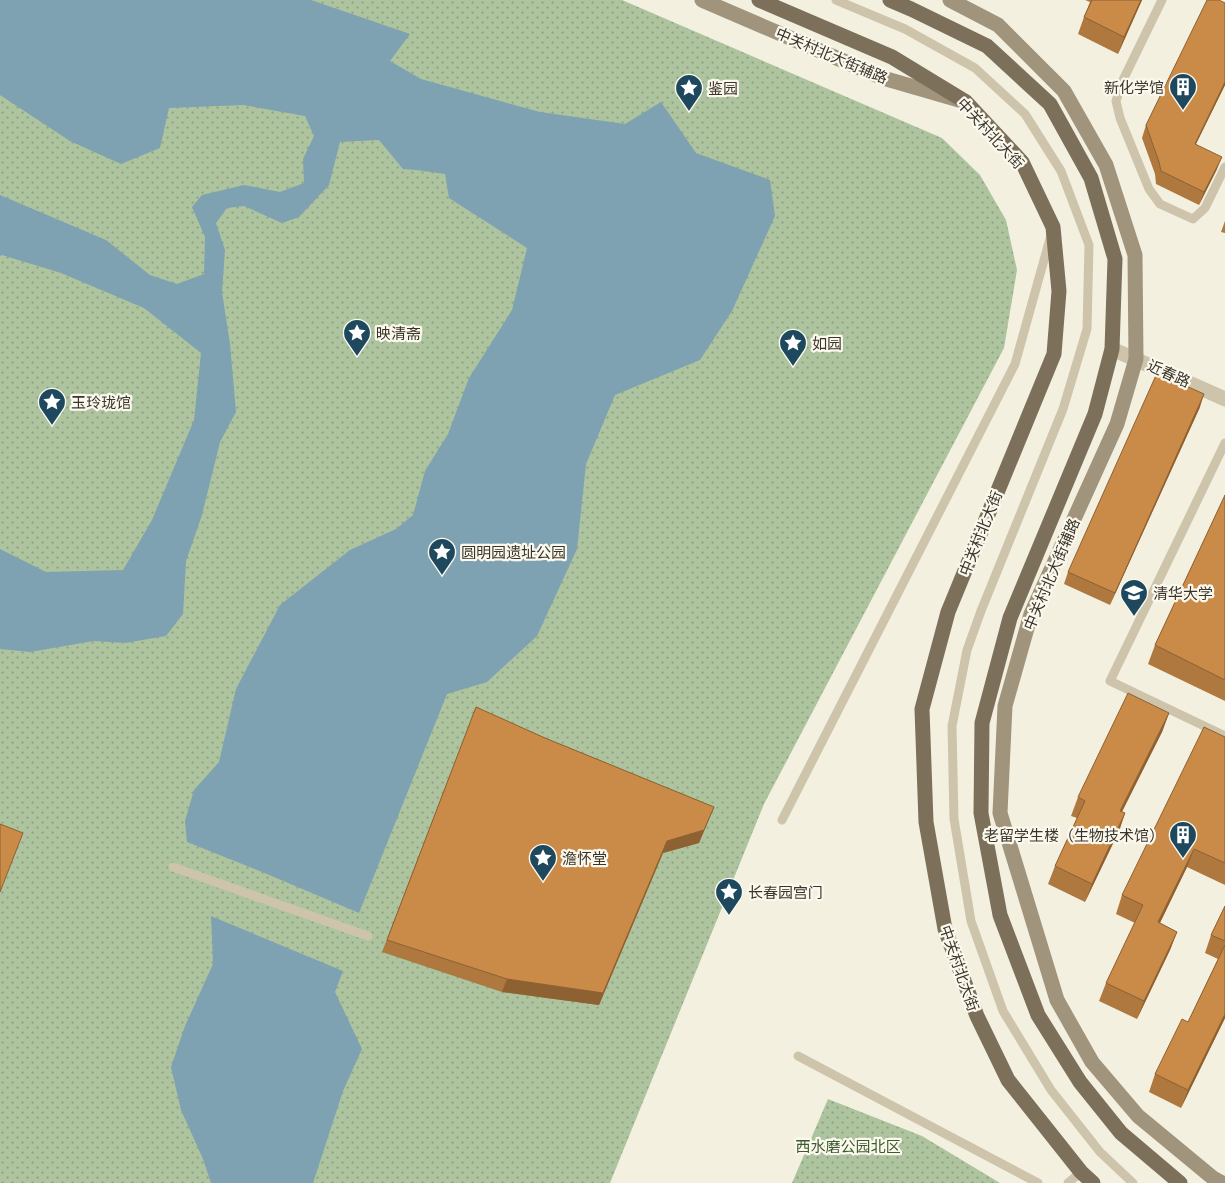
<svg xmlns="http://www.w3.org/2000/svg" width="1225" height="1183" viewBox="0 0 1225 1183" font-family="'Exo 2','Noto Sans SC',sans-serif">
  <defs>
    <pattern id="park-dots" width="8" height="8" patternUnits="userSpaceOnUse" patternTransform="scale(1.25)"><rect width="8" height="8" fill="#adc49f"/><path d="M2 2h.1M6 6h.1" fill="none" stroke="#8ea082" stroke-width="1.8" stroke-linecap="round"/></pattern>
  </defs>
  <rect width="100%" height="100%" fill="#f4f0e0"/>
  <path fill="url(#park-dots)" d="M 0,0 L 622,0 L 942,138 L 980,175 L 1006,220 L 1017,270 L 1004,348 L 764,804 L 610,1183 L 0,1183 Z
    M 828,1099 L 922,1136 L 1000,1183 L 792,1183 Z"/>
  <path fill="#7ea2b2" d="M 0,0 L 311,0 L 410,34 L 390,61 L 421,79 L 540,112 L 625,124 L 661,102 L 696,153 L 770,180 L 775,216 L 732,311 L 700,360 L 615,395 L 586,464 L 577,549 L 537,636 L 487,682 L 447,694 L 359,913 L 267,874 L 187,842 L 185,821 L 194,790 L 219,762 L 236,689 L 280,605 L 350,550 L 396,529 L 413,515 L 425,471 L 448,434 L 469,378 L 512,310 L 527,248 L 449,198 L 445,174 L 417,170 L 403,169 L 379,140 L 340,142 L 329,185 L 299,217 L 282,223 L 244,206 L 227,208 L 216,223 L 225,250 L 222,292 L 230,344 L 236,412 L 220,442 L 202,515 L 186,561 L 183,614 L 166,636 L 125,643 L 94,641 L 30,652 L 0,649 L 0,549 L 46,572 L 123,570 L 152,520 L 194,420 L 201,353 L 144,308 L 61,273 L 2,255 L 0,256 L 0,195 L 106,240 L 150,275 L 177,284 L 204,274 L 205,237 L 192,207 L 202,195 L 244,185 L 280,192 L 304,183 L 303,159 L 314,136 L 305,116 L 243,105 L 169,108 L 160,148 L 121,164 L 70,141 L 0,95 Z
    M 211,916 L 343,971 L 335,992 L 362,1049 L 343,1091 L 313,1183 L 211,1183 L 203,1159 L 181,1110 L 171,1067 L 185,1026 L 213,964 Z"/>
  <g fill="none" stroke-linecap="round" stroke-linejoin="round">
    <path stroke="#cdc4ab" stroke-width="9" d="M 836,0 L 905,29 L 975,68 L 1025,114 L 1061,171 L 1089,245 L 1087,329 L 1063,409 L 981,611 L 967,650 L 952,726 L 954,819 L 971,921 L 1003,1011 L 1051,1090 L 1100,1152 L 1133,1183
      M 1162,0 L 1123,80 L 1116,101 L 1120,118 L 1149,189 L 1160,204 L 1193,219 L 1205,208 L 1225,167
      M 1225,443 L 1110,681 L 1225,736
      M 782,820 L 1015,364 L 1051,235
      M 173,867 L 368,936
      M 798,1056 L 1038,1183
      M 1068,1183 L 1081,1172"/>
    <path stroke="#cdc4ab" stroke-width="15" d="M 1112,349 L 1225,399"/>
    <path stroke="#a1947c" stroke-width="15" d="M 702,0 L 883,78 L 959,100
      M 950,0 L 998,25 L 1064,91 L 1106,165 L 1135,255 L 1136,359 L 1117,424 L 1031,614 L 1005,706 L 1000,813 L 1057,1000 L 1092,1062 L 1138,1116 L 1213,1178 L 1222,1183"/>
    <path stroke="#7d705b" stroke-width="15" d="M 759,0 L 892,57 L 966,102 L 1022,162 L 1053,227 L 1059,291 L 1054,354 L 948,612 L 922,709 L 926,822 L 945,929 L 977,1016 L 1008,1080 L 1081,1172 L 1093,1183
      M 890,0 L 911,9 L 987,46 L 1050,104 L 1091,178 L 1115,259 L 1112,349 L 1095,414 L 1010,618 L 982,723 L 981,813 L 1000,915 L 1038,1015 L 1080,1082 L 1121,1133 L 1180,1183"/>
  </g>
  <path fill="#ae783e" d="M 1085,0 L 1142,0 L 1118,54 L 1078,34 L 1084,17 L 1090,2 Z
    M 1225,3 L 1225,85 L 1196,144 L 1217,169 L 1199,205 L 1156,184 L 1155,174 L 1142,138 L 1146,125 Z
    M 1225,221 L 1225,233 L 1221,232 Z
    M 1200,407 L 1110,605 L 1064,584 L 1068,572 Z
    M 1225,495 L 1225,701 L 1148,664 L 1155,645 Z
    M 476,707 L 545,738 L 714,807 L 699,843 L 663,853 L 599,1005 L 502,992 L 382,952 Z
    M 1169,713 L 1162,732 L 1122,812 L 1125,813 L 1119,831 L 1085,902 L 1048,884 L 1055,866 L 1077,818 L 1071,816 L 1078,797 Z
    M 1225,737 L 1225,885 L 1187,867 L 1160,923 L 1177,932 L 1170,950 L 1137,1019 L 1099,1001 L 1106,983 L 1135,923 L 1116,914 L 1122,895 Z
    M 1225,906 L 1225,1018 L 1181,1108 L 1149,1092 L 1155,1074 L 1188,1022 L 1218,959 L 1205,953 L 1211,935 Z"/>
  <path fill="#8d6132" d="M 1141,0 L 1142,0 L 1118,54 L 1124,37 Z
    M 1225,82 L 1225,85 L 1190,156 L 1195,144 Z
    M 1222,157 L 1217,169 L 1199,205 L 1204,192 Z
    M 1204,394 L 1200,407 L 1110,605 L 1115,593 Z
    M 1169,713 L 1162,732 L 1113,829 L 1120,811 Z
    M 714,807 L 699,843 L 663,853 L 599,1005 L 502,992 L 507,979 L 667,841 Z
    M 1125,813 L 1119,831 L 1085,902 L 1092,884 Z
    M 1194,849 L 1187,867 L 1151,941 L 1158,922 Z
    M 1177,932 L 1170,950 L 1137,1019 L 1144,1001 Z
    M 1225,1014 L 1225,1018 L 1181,1108 L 1188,1090 Z"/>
  <path fill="#ca8b48" stroke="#8d6132" d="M 1092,0 L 1141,0 L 1124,37 L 1084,17 Z
    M 1207,0 L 1219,0 L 1225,3 L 1225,82 L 1195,144 L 1222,157 L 1204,192 L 1161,171 L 1159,162 L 1146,125 Z
    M 1157,373 L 1204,394 L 1115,593 L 1068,572 Z
    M 1225,495 L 1225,680 L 1155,645 Z
    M 1128,693 L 1169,713 L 1120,811 L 1125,813 L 1092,884 L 1055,866 L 1085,801 L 1078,797 Z
    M 476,707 L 545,738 L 714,807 L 704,830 L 667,841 L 603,993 L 507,979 L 387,940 Z
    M 1204,727 L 1225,737 L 1225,863 L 1194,849 L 1158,922 L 1177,932 L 1144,1001 L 1106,983 L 1143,905 L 1122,895 Z
    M 0,824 L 23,833 L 0,892 Z
    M 1225,906 L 1225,941 L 1211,935 Z
    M 1225,945 L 1225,1014 L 1188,1090 L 1155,1074 L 1182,1019 L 1188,1022 Z"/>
  <defs>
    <symbol id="building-pin" viewBox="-11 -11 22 30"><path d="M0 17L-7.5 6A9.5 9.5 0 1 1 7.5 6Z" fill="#1e485e" stroke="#fbf8ed"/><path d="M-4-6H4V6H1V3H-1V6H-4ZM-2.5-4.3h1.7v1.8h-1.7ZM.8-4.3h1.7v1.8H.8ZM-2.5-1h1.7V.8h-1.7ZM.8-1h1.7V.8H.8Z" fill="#fff"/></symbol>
    <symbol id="sight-pin" viewBox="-11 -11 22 30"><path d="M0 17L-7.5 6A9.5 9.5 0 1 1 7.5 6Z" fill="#1e485e" stroke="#fbf8ed"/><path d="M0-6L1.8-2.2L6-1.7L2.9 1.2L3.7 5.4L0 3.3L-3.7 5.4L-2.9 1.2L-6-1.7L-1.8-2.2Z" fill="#fff"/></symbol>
    <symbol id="university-pin" viewBox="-11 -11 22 30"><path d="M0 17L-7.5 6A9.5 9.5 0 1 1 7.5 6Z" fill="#1e485e" stroke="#fbf8ed"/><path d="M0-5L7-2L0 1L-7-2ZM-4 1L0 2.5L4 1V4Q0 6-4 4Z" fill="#fff"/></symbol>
  </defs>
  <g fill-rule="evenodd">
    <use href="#building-pin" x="1167" y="71" width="32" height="43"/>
    <use href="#sight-pin" x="673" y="72" width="32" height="43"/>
    <use href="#sight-pin" x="341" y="317" width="32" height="43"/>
    <use href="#sight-pin" x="777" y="327" width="32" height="43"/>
    <use href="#sight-pin" x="36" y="386" width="32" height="43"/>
    <use href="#sight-pin" x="426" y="536" width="32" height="43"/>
    <use href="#university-pin" x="1118" y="577" width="32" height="43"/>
    <use href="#building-pin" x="1167" y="819" width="32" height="43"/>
    <use href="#sight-pin" x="527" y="842" width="32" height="43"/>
    <use href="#sight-pin" x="713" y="876" width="32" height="43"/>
  </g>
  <g text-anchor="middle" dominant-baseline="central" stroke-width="4.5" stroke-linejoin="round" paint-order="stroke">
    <g font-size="15" fill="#3b342a" stroke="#fbf8ed">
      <text transform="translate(832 55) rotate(23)">中关村北大街辅路</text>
      <text transform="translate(991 133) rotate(47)">中关村北大街</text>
      <text transform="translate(1169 373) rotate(24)">近春路</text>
      <text transform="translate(980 533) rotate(-68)">中关村北大街</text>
      <text transform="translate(1051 574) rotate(-67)">中关村北大街辅路</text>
      <text transform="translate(960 968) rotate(71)">中关村北大街</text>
    </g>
    <g font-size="15" fill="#3b342a" stroke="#fbf8ed" text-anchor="start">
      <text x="1164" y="87" text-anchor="end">新化学馆</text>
      <text x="708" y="88">鉴园</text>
      <text x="376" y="333">映清斋</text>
      <text x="812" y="343">如园</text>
      <text x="71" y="402">玉玲珑馆</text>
      <text x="461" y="552">圆明园遗址公园</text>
      <text x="1153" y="593">清华大学</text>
      <text x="1164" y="835" text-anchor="end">老留学生楼（生物技术馆）</text>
      <text x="562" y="858">澹怀堂</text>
      <text x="748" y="892">长春园宫门</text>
    </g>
    <g font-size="15" fill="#3d5a2d" stroke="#fbf8ed">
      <text x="848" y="1146">西水磨公园北区</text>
    </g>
  </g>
</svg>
